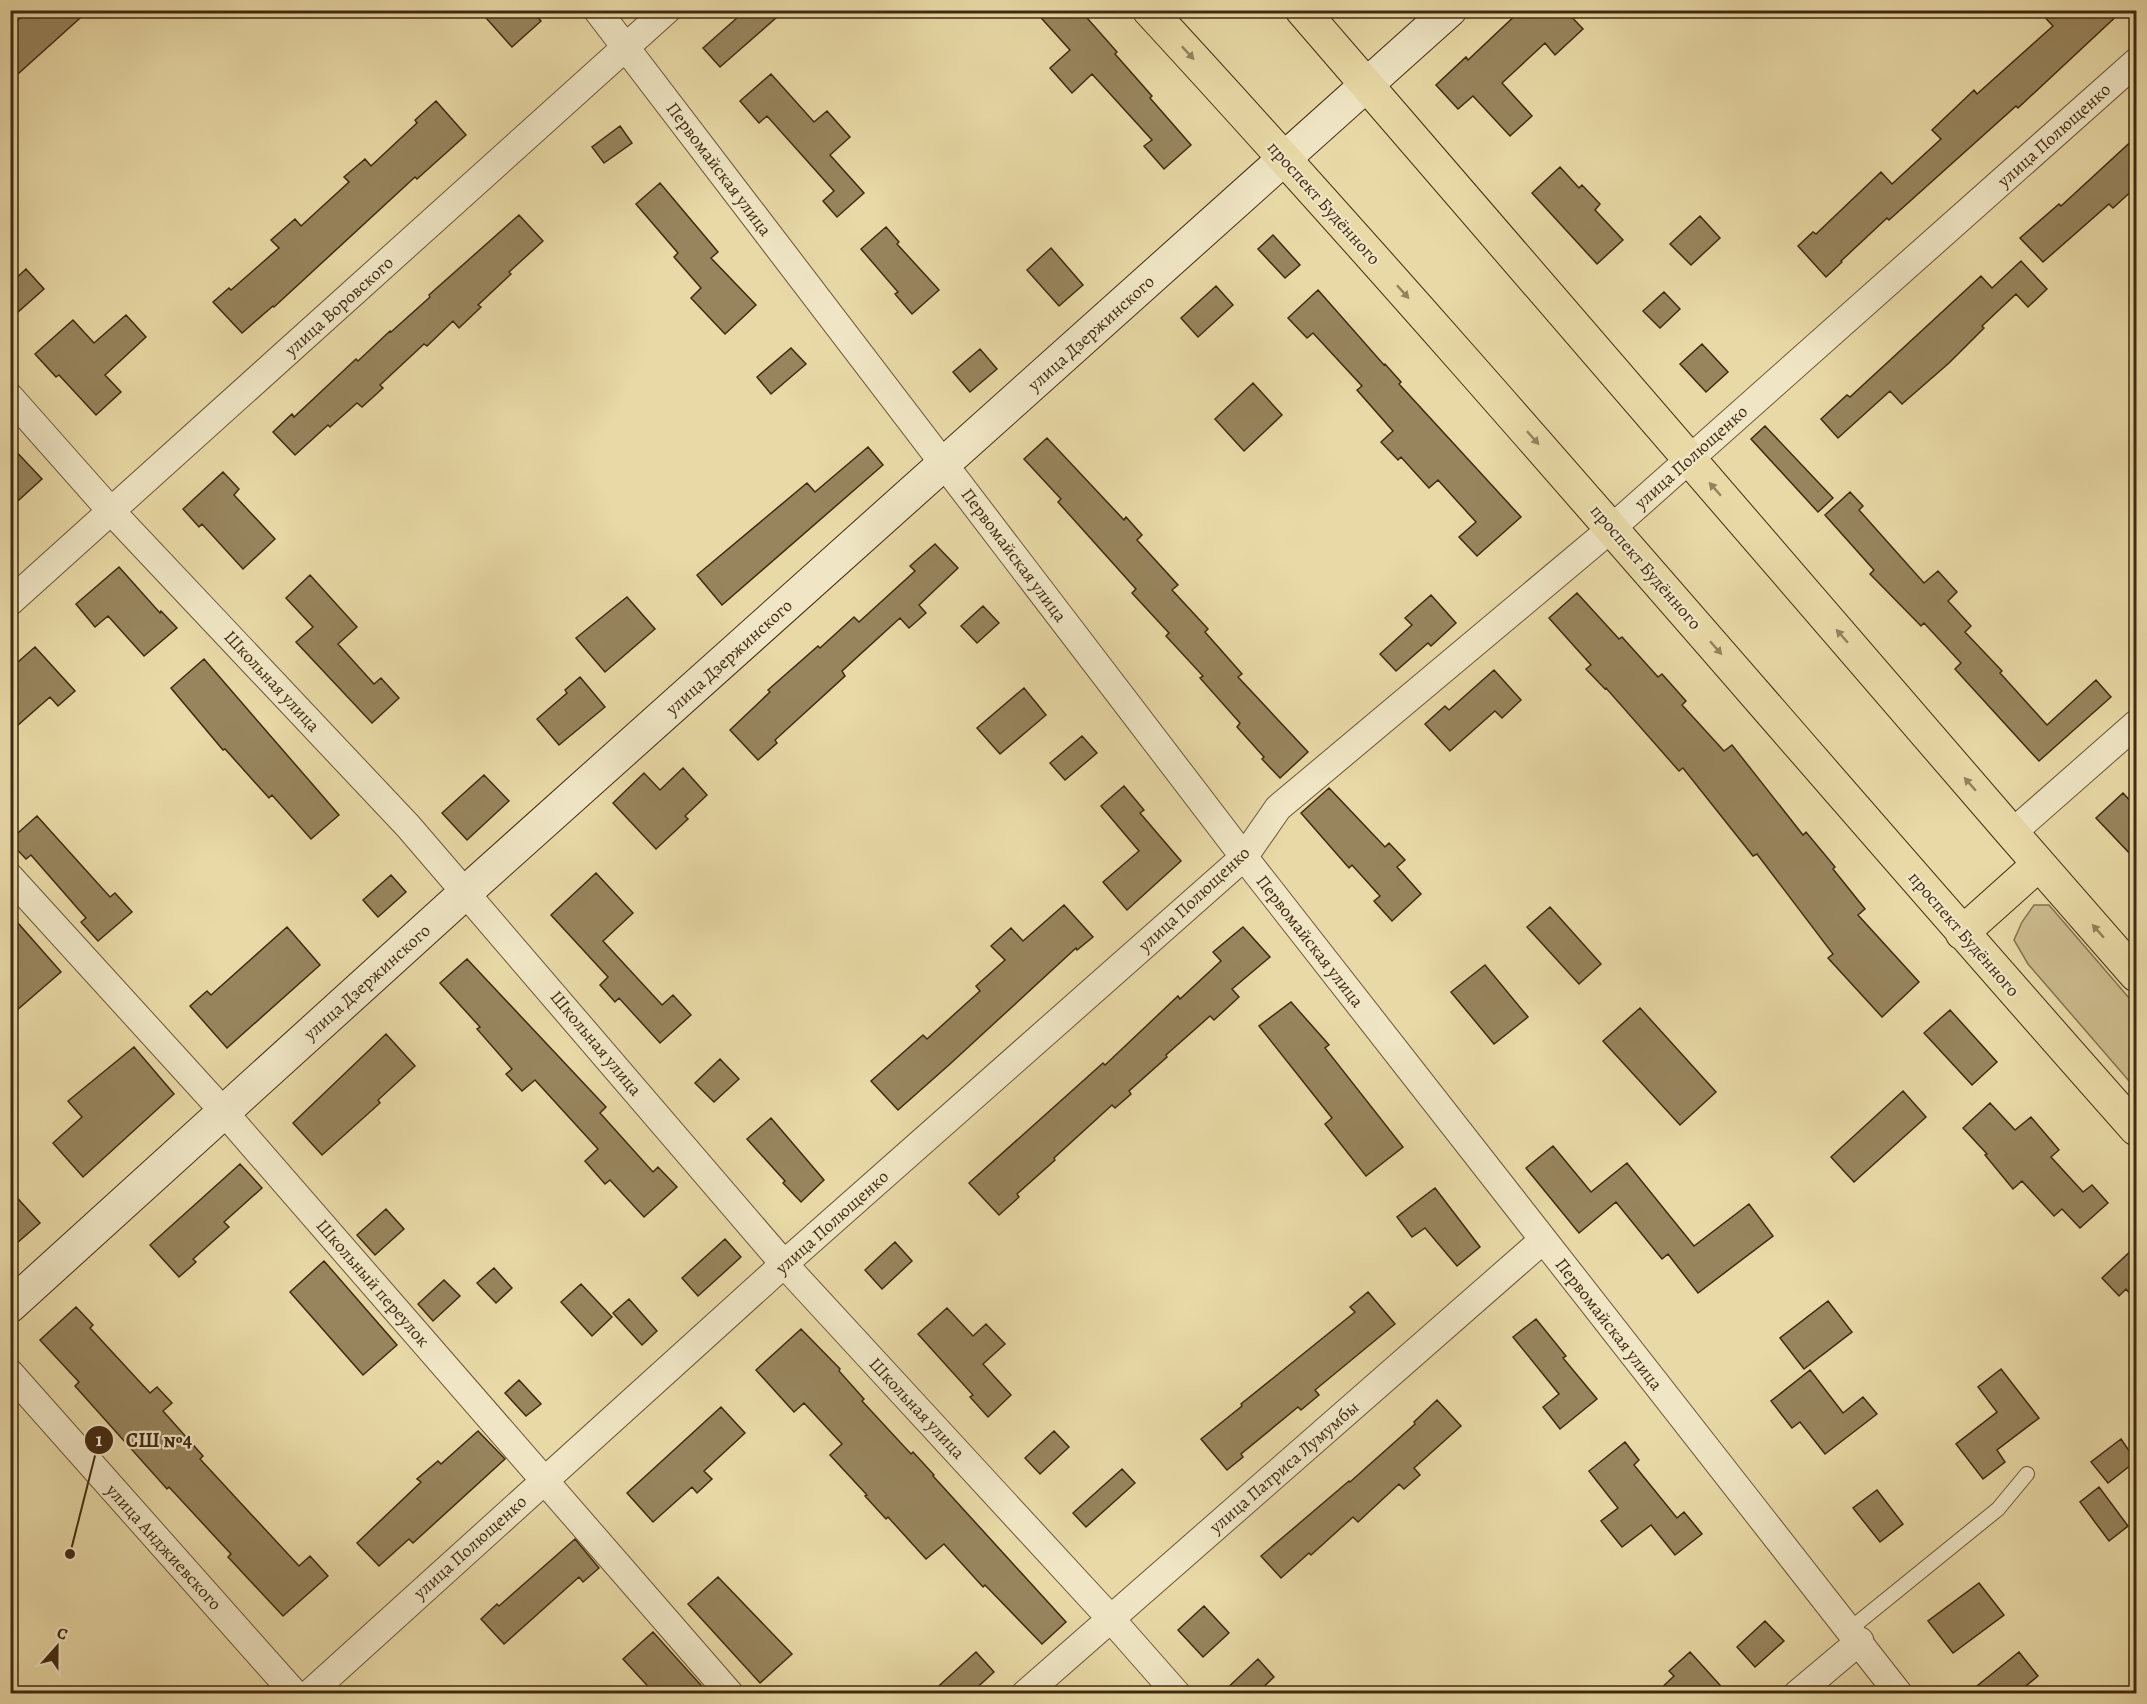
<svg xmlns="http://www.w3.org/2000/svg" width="2147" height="1704" viewBox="0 0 2147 1704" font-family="Alegreya,serif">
  <rect width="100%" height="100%" fill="#e8d9a6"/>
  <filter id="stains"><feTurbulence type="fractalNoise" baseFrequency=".00333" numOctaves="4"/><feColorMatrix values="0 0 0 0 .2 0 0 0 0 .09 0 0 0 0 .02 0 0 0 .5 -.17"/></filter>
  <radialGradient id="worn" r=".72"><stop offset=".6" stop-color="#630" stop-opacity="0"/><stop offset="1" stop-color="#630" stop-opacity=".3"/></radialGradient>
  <path fill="#ccbb8d" stroke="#86724f" stroke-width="1.5" d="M 2034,905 L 2049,905 L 2136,1006 L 2136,1089 L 2028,964 L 2014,940 L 2022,922 Z"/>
  <path fill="#98855e" stroke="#412a11" stroke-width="1.5" d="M 29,10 L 89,10 L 10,81 L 10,27 Z
    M 479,10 L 531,10 L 541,21 L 512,47 Z
    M 746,10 L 785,10 L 720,67 L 703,48 Z
    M 1034,10 L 1080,10 L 1117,52 L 1115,54 L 1152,96 L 1150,98 L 1191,145 L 1164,169 L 1144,146 L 1152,140 L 1092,74 L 1072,93 L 1050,68 L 1070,50 Z
    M 1521,10 L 1565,10 L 1583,29 L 1555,55 L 1545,43 L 1502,83 L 1532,116 L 1510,136 L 1473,96 L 1458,109 L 1436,85 L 1466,57 L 1468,60 Z
    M 2038,10 L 2123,10 L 2018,108 L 2016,106 L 1889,220 L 1887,218 L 1841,261 L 1842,262 L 1826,277 L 1798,246 L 1813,232 L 1816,234 L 1881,172 L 1892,184 L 1941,139 L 1932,130 L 1974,90 L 1977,94 L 2053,26 Z
    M 771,74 L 814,122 L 827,111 L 850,137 L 830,155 L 864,193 L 837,217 L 823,201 L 834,191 L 767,116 L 759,123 L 740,101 Z
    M 436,101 L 466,135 L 417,179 L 415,177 L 274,307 L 273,306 L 242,333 L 213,302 L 229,288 L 231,290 L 279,248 L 271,240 L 295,219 L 301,226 L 349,182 L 344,177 L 365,159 L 371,166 L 417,123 L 415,120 Z
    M 620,126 L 632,143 L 604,163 L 592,147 Z
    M 2136,137 L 2136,187 L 2113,208 L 2109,204 L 2043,262 L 2020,238 L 2059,204 L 2061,206 Z
    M 1560,167 L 1579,188 L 1582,185 L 1600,204 L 1595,210 L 1623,240 L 1597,264 L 1532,193 Z
    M 660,183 L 718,252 L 711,258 L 756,305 L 725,334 L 691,298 L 701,288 L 674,257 L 678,253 L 636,204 Z
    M 519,215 L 543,241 L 509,272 L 511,274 L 478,305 L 481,307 L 459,328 L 453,321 L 427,346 L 424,344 L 380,385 L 383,388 L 362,407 L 357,403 L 330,427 L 328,425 L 295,455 L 273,432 L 292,414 L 294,417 L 356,359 L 358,361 L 390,331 L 391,332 L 430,297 L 429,295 Z
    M 1700,216 L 1720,238 L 1691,265 L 1670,244 Z
    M 886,227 L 899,242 L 897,244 L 939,290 L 912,314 L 895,294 L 898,292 L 861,249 Z
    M 1273,235 L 1300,265 L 1285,278 L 1258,249 Z
    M 1051,248 L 1083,285 L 1059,306 L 1027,270 Z
    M 2021,261 L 2047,289 L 2028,307 L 2016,294 L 1982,326 L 1984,328 L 1949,363 L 1902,404 L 1890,391 L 1838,438 L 1821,419 L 1847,395 L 1850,397 L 1981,276 L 1992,288 Z
    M 26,269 L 44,289 L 10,319 L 10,284 Z
    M 1216,286 L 1233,305 L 1198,337 L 1181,318 Z
    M 1318,290 L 1384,365 L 1385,364 L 1401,382 L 1399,384 L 1521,517 L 1477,556 L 1459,537 L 1476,522 L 1438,480 L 1429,488 L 1401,457 L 1398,460 L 1381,442 L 1393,431 L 1357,390 L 1362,386 L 1313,333 L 1307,338 L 1288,318 Z
    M 1664,292 L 1680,309 L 1660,328 L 1643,311 Z
    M 126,315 L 146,337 L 105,375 L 121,392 L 96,415 L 59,375 L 56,377 L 35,354 L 73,320 L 94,343 Z
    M 1702,344 L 1728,372 L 1706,392 L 1680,364 Z
    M 791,348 L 806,364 L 771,394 L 757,377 Z
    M 980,349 L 997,369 L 970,392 L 953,372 Z
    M 1253,383 L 1282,415 L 1244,451 L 1215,419 Z
    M 1765,426 L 1833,498 L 1818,512 L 1751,439 Z
    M 1047,438 L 1124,520 L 1126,517 L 1142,535 L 1137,540 L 1178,585 L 1172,590 L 1208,629 L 1205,632 L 1242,674 L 1238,677 L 1308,752 L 1280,778 L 1262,759 L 1264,757 L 1237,727 L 1240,723 L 1200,678 L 1203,676 L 1166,636 L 1169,633 L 1132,593 L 1136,589 L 1058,502 L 1061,499 L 1024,459 Z
    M 10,445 L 42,479 L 10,508 Z
    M 868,447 L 883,465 L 722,605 L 697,575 L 807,483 L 815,492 Z
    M 223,472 L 239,489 L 234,495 L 275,539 L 243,569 L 202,524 L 199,527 L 183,509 Z
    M 1850,492 L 1863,506 L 1859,510 L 1924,583 L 1938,571 L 1957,592 L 1948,601 L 1971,626 L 1965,632 L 2002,671 L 2000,673 L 2047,725 L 2096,680 L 2111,697 L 2039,761 L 1955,669 L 1961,663 L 1924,623 L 1921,626 L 1870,574 L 1874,570 L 1825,515 Z
    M 935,544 L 958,568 L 919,605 L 926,613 L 909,628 L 900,618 L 842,671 L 845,676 L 775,740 L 777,743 L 758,760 L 730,730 L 770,692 L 768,690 L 818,646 L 820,648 L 854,617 L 859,622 L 915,571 L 910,566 Z
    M 119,567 L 160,613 L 161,611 L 177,628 L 144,656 L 108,616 L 95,627 L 76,604 Z
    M 310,575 L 357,627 L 338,644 L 374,684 L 381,678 L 399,698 L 372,723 L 296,642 L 313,627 L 286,598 Z
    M 1577,593 L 1619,639 L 1622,637 L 1658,677 L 1662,674 L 1686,701 L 1682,705 L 1724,751 L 1732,745 L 1803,835 L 1806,832 L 1835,867 L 1833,869 L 1865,909 L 1858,915 L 1919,982 L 1882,1017 L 1828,958 L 1833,954 L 1757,854 L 1753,856 L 1683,768 L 1679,771 L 1606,688 L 1605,689 L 1586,669 L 1591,665 L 1549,618 Z
    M 1431,595 L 1456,623 L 1431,646 L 1428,643 L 1396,671 L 1380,654 L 1412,625 L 1405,618 Z
    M 627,597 L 655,629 L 605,672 L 576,638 Z
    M 983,606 L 999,623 L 977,643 L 961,626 Z
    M 35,647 L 75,691 L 58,706 L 50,697 L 10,732 L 10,669 Z
    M 204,659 L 339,815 L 311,839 L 272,795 L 269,798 L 225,749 L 223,750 L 171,688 Z
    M 1494,670 L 1521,700 L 1502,718 L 1495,711 L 1450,751 L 1425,724 L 1445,706 L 1449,710 Z
    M 580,677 L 605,707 L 559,745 L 537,719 L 567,693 L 565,690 Z
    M 1024,688 L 1046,715 L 1000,754 L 977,728 Z
    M 1082,736 L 1097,753 L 1065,780 L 1050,763 Z
    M 683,768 L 707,795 L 685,816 L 688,819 L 656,849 L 613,803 L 644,773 L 660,790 Z
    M 484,775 L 509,801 L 467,840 L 442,813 Z
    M 1124,786 L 1144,810 L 1140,813 L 1181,861 L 1127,910 L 1103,882 L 1139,851 L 1101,806 Z
    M 1329,788 L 1385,847 L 1389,843 L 1405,860 L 1397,867 L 1421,894 L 1392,921 L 1374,901 L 1380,896 L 1352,865 L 1349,868 L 1301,813 Z
    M 2123,793 L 2136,807 L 2136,860 L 2096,818 Z
    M 37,816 L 110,897 L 115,893 L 132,912 L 98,941 L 81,922 L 86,918 L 31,855 L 26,859 L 10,842 L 10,840 Z
    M 596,873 L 633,913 L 603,941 L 662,1005 L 673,995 L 691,1015 L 660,1043 L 619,998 L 615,1002 L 600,985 L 608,977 L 551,915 Z
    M 391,875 L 406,892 L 378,917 L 363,900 Z
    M 1064,905 L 1093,937 L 1077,950 L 1076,948 L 950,1064 L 898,1110 L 871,1081 L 923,1035 L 927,1039 L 980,991 L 976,986 L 1005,960 L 991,946 L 1011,928 L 1023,941 Z
    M 1550,907 L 1601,964 L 1579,984 L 1527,927 Z
    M 10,914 L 61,972 L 10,1016 Z
    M 287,927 L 320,965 L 227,1048 L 190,1006 L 207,991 L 211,995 Z
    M 1243,927 L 1270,957 L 1232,989 L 1239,997 L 1214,1020 L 1210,1016 L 1166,1055 L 1167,1057 L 1129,1091 L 1131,1094 L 1115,1108 L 1112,1105 L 1054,1158 L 1055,1160 L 1017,1194 L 1019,1197 L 999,1215 L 969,1183 L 1103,1063 L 1105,1065 L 1178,996 L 1180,999 L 1221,961 L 1213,952 Z
    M 467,959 L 606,1107 L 600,1113 L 653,1172 L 658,1167 L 677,1187 L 644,1217 L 610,1180 L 605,1184 L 585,1161 L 598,1149 L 535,1080 L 522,1091 L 506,1074 L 512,1069 L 477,1029 L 480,1027 L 440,983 Z
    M 1485,965 L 1528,1017 L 1494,1044 L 1451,992 Z
    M 1291,1002 L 1329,1045 L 1325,1048 L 1403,1147 L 1366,1176 L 1325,1124 L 1332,1118 L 1259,1026 Z
    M 1640,1008 L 1716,1092 L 1680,1125 L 1603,1041 Z
    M 1950,1010 L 1997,1062 L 1972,1085 L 1924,1033 Z
    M 386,1034 L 415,1066 L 378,1100 L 380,1103 L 322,1155 L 293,1123 Z
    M 134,1047 L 174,1094 L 83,1177 L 53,1143 L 82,1117 L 68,1101 Z
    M 720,1059 L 739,1079 L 714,1102 L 695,1083 Z
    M 1903,1091 L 1926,1117 L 1854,1182 L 1831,1157 Z
    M 1990,1103 L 2015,1130 L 2031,1117 L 2059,1150 L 2051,1157 L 2083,1192 L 2092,1185 L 2108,1203 L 2080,1228 L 2062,1209 L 2054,1216 L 2022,1181 L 2013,1189 L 1985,1155 L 1987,1154 L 1963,1128 Z
    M 771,1118 L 824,1180 L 801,1202 L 783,1183 L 785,1181 L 747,1139 Z
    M 1553,1146 L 1591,1192 L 1627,1163 L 1694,1246 L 1749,1204 L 1773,1236 L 1698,1293 L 1668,1254 L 1662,1259 L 1616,1202 L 1579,1233 L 1526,1168 Z
    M 240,1164 L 262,1188 L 224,1222 L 229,1227 L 193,1259 L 196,1262 L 179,1277 L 150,1245 Z
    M 1435,1188 L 1480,1247 L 1457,1266 L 1425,1228 L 1412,1237 L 1397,1217 Z
    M 10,1190 L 40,1223 L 10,1249 Z
    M 386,1209 L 404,1229 L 375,1255 L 357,1235 Z
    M 725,1239 L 741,1257 L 698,1296 L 682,1278 Z
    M 895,1242 L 912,1261 L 882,1289 L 865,1270 Z
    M 2136,1246 L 2136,1301 L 2126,1289 L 2119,1296 L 2102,1278 Z
    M 324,1261 L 397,1345 L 363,1375 L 290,1292 Z
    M 494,1268 L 512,1288 L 496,1303 L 477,1283 Z
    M 444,1280 L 460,1296 L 433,1321 L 418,1304 Z
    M 581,1284 L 612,1317 L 592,1336 L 561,1302 Z
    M 1368,1292 L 1395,1324 L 1315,1390 L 1319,1395 L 1301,1410 L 1298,1407 L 1241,1454 L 1243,1457 L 1227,1470 L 1201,1439 L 1242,1406 L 1241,1404 L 1355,1312 L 1350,1307 Z
    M 629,1299 L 657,1331 L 642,1345 L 613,1313 Z
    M 1828,1301 L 1852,1332 L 1804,1369 L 1780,1338 Z
    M 76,1307 L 93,1325 L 90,1328 L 150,1393 L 157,1387 L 172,1403 L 163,1411 L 203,1456 L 200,1459 L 299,1566 L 310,1556 L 328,1576 L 283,1616 L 228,1557 L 231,1554 L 169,1487 L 167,1489 L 75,1386 L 79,1382 L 40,1340 Z
    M 947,1308 L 973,1336 L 986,1324 L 1005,1344 L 983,1364 L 1011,1395 L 988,1417 L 970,1397 L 973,1395 L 918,1334 Z
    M 1536,1319 L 1566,1356 L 1563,1358 L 1597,1399 L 1560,1429 L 1543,1407 L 1559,1394 L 1513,1337 Z
    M 801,1329 L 840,1369 L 839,1371 L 864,1399 L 862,1401 L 911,1454 L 913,1452 L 934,1475 L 933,1476 L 1066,1622 L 1042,1644 L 985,1585 L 983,1587 L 944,1544 L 926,1559 L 888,1517 L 886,1519 L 865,1496 L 867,1495 L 830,1455 L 842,1444 L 804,1403 L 794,1412 L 756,1370 Z
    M 2001,1369 L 2039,1418 L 1997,1450 L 2005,1462 L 1983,1479 L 1956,1444 L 1997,1412 L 1978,1387 Z
    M 1810,1370 L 1843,1413 L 1863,1397 L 1877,1414 L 1825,1454 L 1800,1422 L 1792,1428 L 1771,1401 Z
    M 519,1380 L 541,1404 L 526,1416 L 505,1393 Z
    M 1437,1400 L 1461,1426 L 1414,1468 L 1420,1475 L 1404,1489 L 1399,1484 L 1358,1522 L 1353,1517 L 1311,1555 L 1309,1553 L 1281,1578 L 1261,1556 L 1349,1481 L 1350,1482 L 1415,1424 L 1414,1422 Z
    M 721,1407 L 745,1433 L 704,1471 L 712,1479 L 697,1493 L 692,1487 L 653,1522 L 627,1493 Z
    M 478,1431 L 505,1459 L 413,1543 L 409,1539 L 379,1566 L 357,1543 L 421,1482 L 417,1479 L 438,1461 L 441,1464 Z
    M 1054,1431 L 1069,1447 L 1040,1474 L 1025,1458 Z
    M 2121,1439 L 2136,1461 L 2108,1483 L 2091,1462 Z
    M 1625,1442 L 1639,1460 L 1634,1465 L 1677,1518 L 1684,1512 L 1702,1534 L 1675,1555 L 1651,1525 L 1622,1547 L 1601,1521 L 1618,1508 L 1589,1471 Z
    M 1122,1469 L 1135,1483 L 1086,1527 L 1073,1513 Z
    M 2099,1487 L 2128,1526 L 2109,1541 L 2080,1502 Z
    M 1877,1490 L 1903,1524 L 1880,1542 L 1853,1508 Z
    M 575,1539 L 599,1568 L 583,1582 L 579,1577 L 504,1644 L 481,1619 L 497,1604 L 499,1606 Z
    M 718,1577 L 792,1654 L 760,1683 L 688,1604 Z
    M 1979,1583 L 2004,1615 L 1953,1653 L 1928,1621 Z
    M 1204,1606 L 1229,1633 L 1203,1657 L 1178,1630 Z
    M 1765,1621 L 1784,1641 L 1755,1667 L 1737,1647 Z
    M 653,1632 L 670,1651 L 709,1694 L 655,1694 L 623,1659 Z
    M 976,1652 L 994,1672 L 970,1694 L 930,1694 Z
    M 1690,1652 L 1728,1694 L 1655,1694 L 1674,1676 L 1669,1671 Z
    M 2019,1652 L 2038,1676 L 2016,1694 L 1967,1694 Z
    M 1258,1659 L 1274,1677 L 1256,1694 L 1221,1694 Z"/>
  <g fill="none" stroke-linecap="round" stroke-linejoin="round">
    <defs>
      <path id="lane" d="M 1850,1629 L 1998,1509 L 2027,1474"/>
      <path id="street" d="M 597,10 L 1244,857 L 1899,1694
        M 10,397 L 111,511 L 408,826 L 784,1264 L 1111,1619 L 1177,1694
        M 10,602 L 667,10
        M 2012,833 L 2136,724
        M 10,877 L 224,1112 L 730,1694
        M 10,1373 L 295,1694
        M 309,1694 L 784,1264 L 1244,857 L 1278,808 L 1612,528 L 2136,62
        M 1025,1694 L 1543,1240
        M 1797,1694 L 1860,1641"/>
      <path id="secondary" d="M 10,1306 L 466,892 L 1450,10"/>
      <path id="primary" d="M 1149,10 C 1486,376 1806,757 2136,1129
        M 1302,10 L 2012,833 L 2136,975
        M 1962,933 L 2039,864"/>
    </defs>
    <use href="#lane" stroke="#6b5636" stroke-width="16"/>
    <use href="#street" stroke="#6b5636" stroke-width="29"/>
    <use href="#secondary" stroke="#412a11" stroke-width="35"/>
    <use href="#primary" stroke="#412a11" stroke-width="35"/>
    <use href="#lane" stroke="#f0e6c5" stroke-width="14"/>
    <use href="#street" stroke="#f0e6c5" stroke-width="27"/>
    <use href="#secondary" stroke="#f0e6c5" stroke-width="33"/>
    <use href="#primary" stroke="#e8d9a6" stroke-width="33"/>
  </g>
  <defs><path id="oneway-solid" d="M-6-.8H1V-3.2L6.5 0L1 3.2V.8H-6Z" transform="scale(1.5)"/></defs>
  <g fill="#94825c">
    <use href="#oneway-solid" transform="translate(1188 53) rotate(47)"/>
    <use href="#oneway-solid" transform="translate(1403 292) rotate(48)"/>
    <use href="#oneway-solid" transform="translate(1533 438) rotate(48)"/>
    <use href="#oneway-solid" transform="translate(1715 489) rotate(-131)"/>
    <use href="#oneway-solid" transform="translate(1842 636) rotate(-131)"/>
    <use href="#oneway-solid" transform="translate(1716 648) rotate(49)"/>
    <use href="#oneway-solid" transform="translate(1970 784) rotate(-131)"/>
    <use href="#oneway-solid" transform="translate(2098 931) rotate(-131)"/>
  </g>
  <g text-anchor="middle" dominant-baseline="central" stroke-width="4.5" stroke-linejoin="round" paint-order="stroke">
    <g font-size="18" fill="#412a11" stroke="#f0e6c5">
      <text transform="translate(2054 135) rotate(-42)">улица Полющенко</text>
      <text transform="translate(719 169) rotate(53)">Первомайская улица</text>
      <text transform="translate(1324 203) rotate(48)">проспект Будённого</text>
      <text transform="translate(339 306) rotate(-42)">улица Воровского</text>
      <text transform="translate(1091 333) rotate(-42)">улица Дзержинского</text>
      <text transform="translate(1691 457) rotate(-42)">улица Полющенко</text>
      <text transform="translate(1014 555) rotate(53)">Первомайская улица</text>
      <text transform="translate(1646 567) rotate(49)">проспект Будённого</text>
      <text transform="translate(729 657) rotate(-42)">улица Дзержинского</text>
      <text transform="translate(272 681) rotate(47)">Школьная улица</text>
      <text transform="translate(1194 899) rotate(-43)">улица Полющенко</text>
      <text transform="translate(1964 934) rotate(49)">проспект Будённого</text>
      <text transform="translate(1310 941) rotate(52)">Первомайская улица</text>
      <text transform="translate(367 982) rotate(-42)">улица Дзержинского</text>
      <text transform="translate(596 1043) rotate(50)">Школьная улица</text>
      <text transform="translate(832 1222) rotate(-42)">улица Полющенко</text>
      <text transform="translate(373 1283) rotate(49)">Школьный переулок</text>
      <text transform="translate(1609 1324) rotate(52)">Первомайская улица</text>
      <text transform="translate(917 1408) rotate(47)">Школьная улица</text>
      <text transform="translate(1284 1467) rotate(-41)">улица Патриса Лумумбы</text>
      <text transform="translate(164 1547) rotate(48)">улица Анджиевского</text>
      <text transform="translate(470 1547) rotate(-42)">улица Полющенко</text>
    </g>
  </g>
  <path fill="none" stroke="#412a11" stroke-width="2" d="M70 1554L99 1440"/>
  <g fill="#412a11" stroke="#f0e6c5" stroke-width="2">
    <circle cx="70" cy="1554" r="6"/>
    <circle cx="99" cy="1440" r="15"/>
  </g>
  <g font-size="18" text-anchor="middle" font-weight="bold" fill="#fff">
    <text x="99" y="1446">1</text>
  </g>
  <g font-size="20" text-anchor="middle" font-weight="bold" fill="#412a11" stroke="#f0e6c5" stroke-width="4.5" stroke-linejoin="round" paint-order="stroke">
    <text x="159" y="1447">СШ №4</text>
  </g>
  <rect width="2147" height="1704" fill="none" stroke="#e8d9a6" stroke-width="36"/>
  <rect x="12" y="12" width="2123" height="1680" fill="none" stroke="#412a11" stroke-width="3"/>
  <rect x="18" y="18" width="2111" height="1668" fill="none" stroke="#412a11" stroke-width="1.5"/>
  <g transform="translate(57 1647) rotate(21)" stroke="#f0e6c5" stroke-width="4.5" paint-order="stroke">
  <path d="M0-4.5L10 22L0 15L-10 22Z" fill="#412a11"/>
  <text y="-9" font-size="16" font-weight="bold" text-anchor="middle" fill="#412a11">С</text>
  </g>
  <rect width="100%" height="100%" filter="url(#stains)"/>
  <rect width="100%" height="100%" fill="url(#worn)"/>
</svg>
